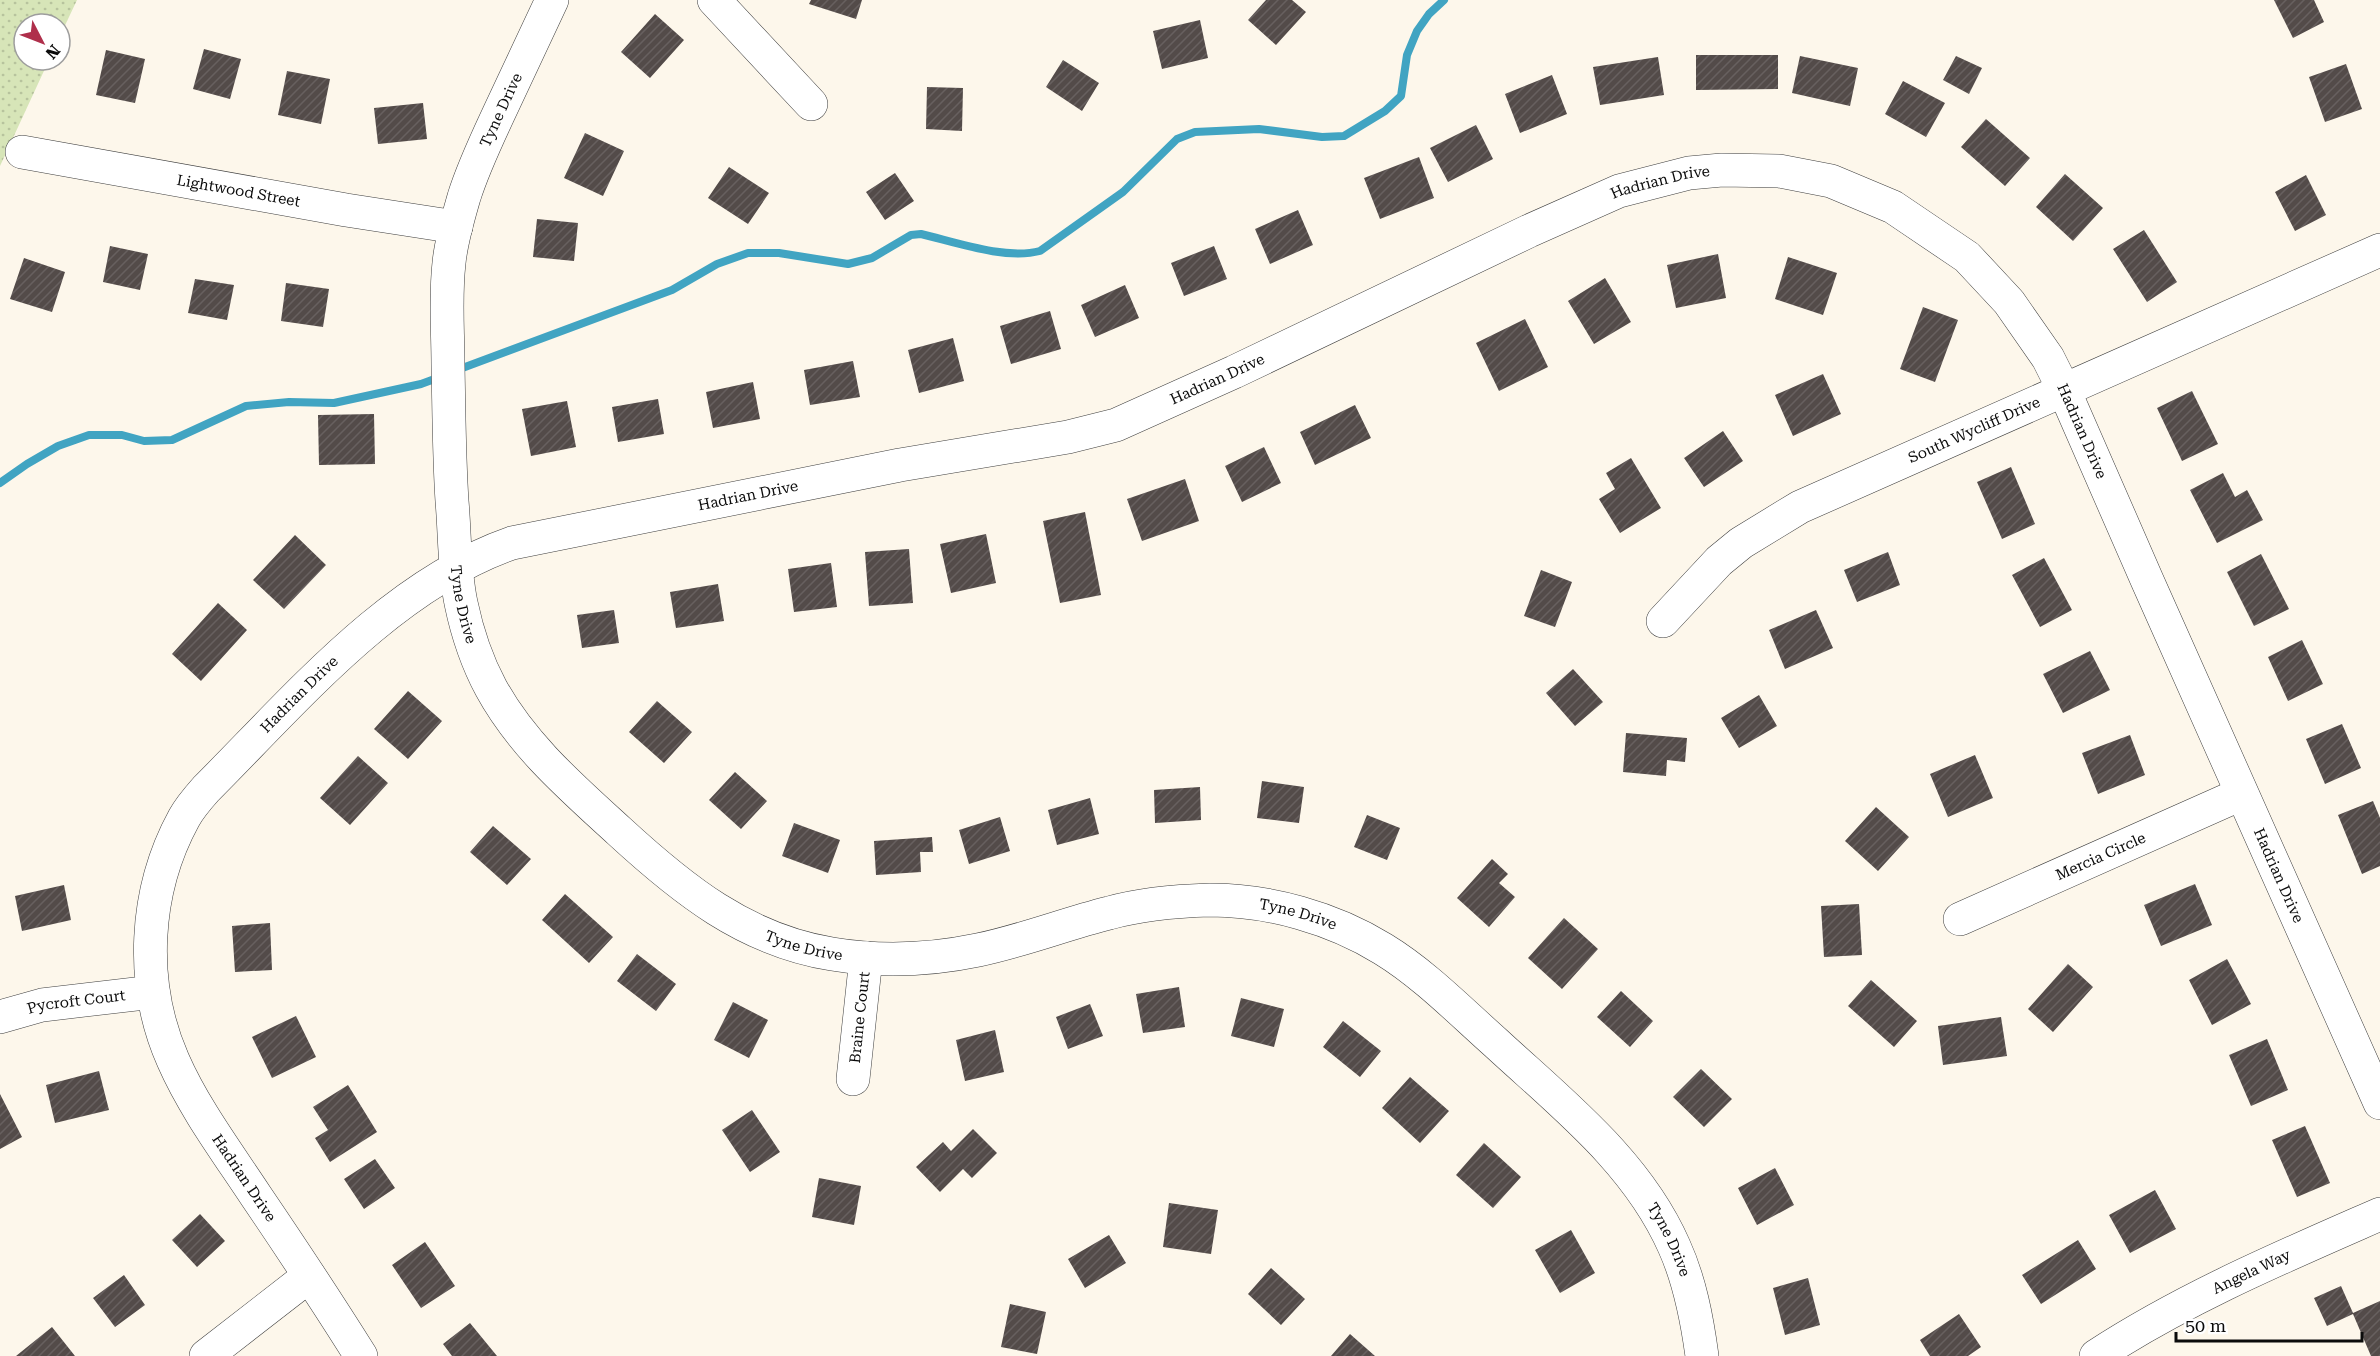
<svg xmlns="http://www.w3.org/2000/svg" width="2380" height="1356" viewBox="0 0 2380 1356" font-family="'Roboto Serif',serif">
  <defs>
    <pattern id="grass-dots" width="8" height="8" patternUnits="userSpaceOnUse" patternTransform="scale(1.5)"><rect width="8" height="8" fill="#d7e5b8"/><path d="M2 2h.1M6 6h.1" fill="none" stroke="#b7c39d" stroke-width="1.8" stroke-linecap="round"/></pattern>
    <pattern id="building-hatch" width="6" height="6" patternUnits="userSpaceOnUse" patternTransform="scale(1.5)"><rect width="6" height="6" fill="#534b49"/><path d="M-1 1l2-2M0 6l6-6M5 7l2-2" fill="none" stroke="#67605f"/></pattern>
  </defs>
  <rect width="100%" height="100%" fill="#fdf7eb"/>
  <path fill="url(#grass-dots)" d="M 0,0 L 77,0 L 60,36 L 60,24 L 24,24 L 24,60 L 49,60 L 0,166 Z"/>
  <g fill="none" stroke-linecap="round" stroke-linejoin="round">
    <path stroke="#41a4c2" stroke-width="8" d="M 457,370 L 672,290 L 717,264 L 748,253 L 779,253 L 848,264 L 872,258 L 911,235 L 921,234 C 955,242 1005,260 1040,251 L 1123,192 L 1177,139 L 1195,132 L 1259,129 L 1322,137 L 1344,136 L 1385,111 L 1401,96 L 1407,55 L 1417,31 L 1429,14 L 1444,0
      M 0,483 L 27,464 L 58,446 L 89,435 L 122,435 L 144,441 L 172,440 L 246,406 L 289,402 L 334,403 L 421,384 L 440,377"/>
  </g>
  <path fill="url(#building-hatch)" d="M 811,0 L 862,0 L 856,19 L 809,4 Z
    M 1266,0 L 1292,0 L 1306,12 L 1276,45 L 1248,20 Z
    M 2274,0 L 2314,0 L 2324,22 L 2293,38 Z
    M 655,14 L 684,40 L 650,78 L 621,52 Z
    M 1200,20 L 1208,58 L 1162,69 L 1153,31 Z
    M 204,49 L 241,59 L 230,99 L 193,89 Z
    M 106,50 L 145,59 L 135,103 L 96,95 Z
    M 1696,55 L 1778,55 L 1778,89 L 1696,90 Z
    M 1800,56 L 1858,68 L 1850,106 L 1792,93 Z
    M 1956,56 L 1982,68 L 1969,94 L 1943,80 Z
    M 1658,57 L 1664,95 L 1600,105 L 1593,67 Z
    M 1063,60 L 1099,83 L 1082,111 L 1046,87 Z
    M 2346,64 L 2362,109 L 2325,122 L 2309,77 Z
    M 287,71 L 330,79 L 321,124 L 278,115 Z
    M 1552,75 L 1567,114 L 1520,133 L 1505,94 Z
    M 1903,81 L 1945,103 L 1926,137 L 1885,114 Z
    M 927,87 L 963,88 L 962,131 L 926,129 Z
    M 423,103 L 427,139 L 378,144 L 374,108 Z
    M 1986,119 L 2030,158 L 2005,186 L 1961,147 Z
    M 1476,125 L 1493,159 L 1448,182 L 1430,148 Z
    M 585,133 L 624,151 L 603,196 L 564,178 Z
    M 1419,157 L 1434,198 L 1380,219 L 1364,178 Z
    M 729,167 L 769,193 L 748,224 L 708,198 Z
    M 895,173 L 914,201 L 885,220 L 866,192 Z
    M 2065,174 L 2103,208 L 2073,241 L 2036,207 Z
    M 2306,175 L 2326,215 L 2295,231 L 2275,192 Z
    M 1298,210 L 1313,245 L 1270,264 L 1255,229 Z
    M 537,219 L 578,223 L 574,261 L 533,257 Z
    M 2144,230 L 2177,282 L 2147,302 L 2113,249 Z
    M 110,246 L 148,254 L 140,290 L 103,282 Z
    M 1214,246 L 1227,279 L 1184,296 L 1171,263 Z
    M 1718,254 L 1726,298 L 1676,308 L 1667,265 Z
    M 1788,257 L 1837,273 L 1823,315 L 1775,299 Z
    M 24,258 L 65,272 L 52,312 L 10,299 Z
    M 1605,278 L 1631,322 L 1594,344 L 1568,301 Z
    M 195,279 L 234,285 L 227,320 L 188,313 Z
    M 286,283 L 329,289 L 323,327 L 281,321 Z
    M 1125,285 L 1139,318 L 1095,337 L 1081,305 Z
    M 1923,307 L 1958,320 L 1935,382 L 1900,369 Z
    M 1050,311 L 1061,349 L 1011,364 L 1000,326 Z
    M 1525,319 L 1548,367 L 1499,391 L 1476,343 Z
    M 953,338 L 964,381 L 919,393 L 908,350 Z
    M 853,361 L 860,397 L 810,405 L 804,370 Z
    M 1823,374 L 1841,414 L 1793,436 L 1775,395 Z
    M 753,382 L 760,419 L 713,428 L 706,392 Z
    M 2192,391 L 2218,444 L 2182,461 L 2157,408 Z
    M 658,399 L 664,434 L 618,442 L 612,407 Z
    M 567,401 L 576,447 L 531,456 L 522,409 Z
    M 1355,405 L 1371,438 L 1315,465 L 1300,432 Z
    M 374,414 L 375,464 L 319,465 L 318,415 Z
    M 1723,431 L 1743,461 L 1704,487 L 1684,458 Z
    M 1264,447 L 1281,483 L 1242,502 L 1225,466 Z
    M 1631,458 L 1661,508 L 1620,533 L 1599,499 L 1615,489 L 1606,473 Z
    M 2011,467 L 2035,524 L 2002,539 L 1977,482 Z
    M 2223,473 L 2235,497 L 2247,490 L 2263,520 L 2217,543 L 2190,490 Z
    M 1185,479 L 1199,521 L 1142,541 L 1127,499 Z
    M 1085,512 L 1101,595 L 1060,603 L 1043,521 Z
    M 986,534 L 996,583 L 951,593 L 940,544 Z
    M 295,535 L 326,565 L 284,609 L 253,580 Z
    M 909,549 L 913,603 L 869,606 L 865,552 Z
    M 1888,552 L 1900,585 L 1857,602 L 1844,570 Z
    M 2261,554 L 2289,609 L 2254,626 L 2227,572 Z
    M 2044,558 L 2072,610 L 2040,627 L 2012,575 Z
    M 831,563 L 837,607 L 794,612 L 788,569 Z
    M 1541,570 L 1572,582 L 1555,627 L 1524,616 Z
    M 718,584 L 724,621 L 676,628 L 670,592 Z
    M 218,603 L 247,630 L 201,681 L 172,654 Z
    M 614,610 L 619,643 L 582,648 L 577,615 Z
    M 1816,610 L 1833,648 L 1785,669 L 1769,630 Z
    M 2302,640 L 2323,684 L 2288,701 L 2268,657 Z
    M 2090,651 L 2110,690 L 2063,713 L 2043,674 Z
    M 1573,669 L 1603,702 L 1575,726 L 1546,693 Z
    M 408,691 L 442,721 L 408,759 L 374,729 Z
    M 1759,695 L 1777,726 L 1739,748 L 1721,718 Z
    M 657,701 L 692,732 L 664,763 L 629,732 Z
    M 2342,724 L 2361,768 L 2325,784 L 2306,739 Z
    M 1626,733 L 1687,738 L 1685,762 L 1667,760 L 1666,776 L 1623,772 Z
    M 2130,735 L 2145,775 L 2098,794 L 2082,753 Z
    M 1975,755 L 1993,798 L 1948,817 L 1930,774 Z
    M 358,756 L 388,783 L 350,825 L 320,798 Z
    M 735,772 L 767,801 L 741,829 L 709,800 Z
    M 1262,781 L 1304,787 L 1299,823 L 1257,818 Z
    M 1200,787 L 1201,820 L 1155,823 L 1154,790 Z
    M 1090,798 L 1099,834 L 1057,845 L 1048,810 Z
    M 2373,801 L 2380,818 L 2380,866 L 2362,874 L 2338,815 Z
    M 1876,807 L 1909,837 L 1878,871 L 1845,841 Z
    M 1367,815 L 1400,828 L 1387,860 L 1354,847 Z
    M 1000,817 L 1010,851 L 969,864 L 959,830 Z
    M 794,823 L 840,840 L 828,873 L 782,856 Z
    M 493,826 L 531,859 L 507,885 L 470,852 Z
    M 932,837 L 933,852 L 920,852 L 921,872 L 876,875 L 874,841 Z
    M 1492,859 L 1508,874 L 1499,883 L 1515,897 L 1489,927 L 1457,898 Z
    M 2195,884 L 2212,925 L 2161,946 L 2144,905 Z
    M 64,885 L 71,920 L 22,931 L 15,896 Z
    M 565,894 L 613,937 L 589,963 L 542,920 Z
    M 1859,904 L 1862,955 L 1824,957 L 1821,906 Z
    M 1564,918 L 1598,949 L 1562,989 L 1528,958 Z
    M 270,923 L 272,970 L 235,972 L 232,926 Z
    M 637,954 L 676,984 L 656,1011 L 617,981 Z
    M 2227,959 L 2251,1004 L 2212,1025 L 2189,980 Z
    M 2068,964 L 2093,987 L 2053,1032 L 2028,1009 Z
    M 1871,980 L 1917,1021 L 1894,1047 L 1848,1006 Z
    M 1179,987 L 1185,1027 L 1143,1033 L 1136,994 Z
    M 1621,991 L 1653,1021 L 1630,1047 L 1597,1017 Z
    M 1241,998 L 1284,1009 L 1274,1047 L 1231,1036 Z
    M 733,1002 L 768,1020 L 749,1058 L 714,1040 Z
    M 1090,1004 L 1103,1036 L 1068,1049 L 1056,1017 Z
    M 296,1016 L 316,1057 L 272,1078 L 252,1037 Z
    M 2001,1017 L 2007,1056 L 1943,1065 L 1938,1026 Z
    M 1343,1021 L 1381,1051 L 1360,1077 L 1323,1047 Z
    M 995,1030 L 1004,1072 L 965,1081 L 956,1040 Z
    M 2267,1039 L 2288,1090 L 2251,1106 L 2229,1055 Z
    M 1701,1069 L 1732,1099 L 1704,1127 L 1673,1097 Z
    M 99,1071 L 109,1110 L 55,1123 L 46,1085 Z
    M 1410,1077 L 1449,1111 L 1420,1143 L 1382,1108 Z
    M 348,1085 L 377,1132 L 330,1162 L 315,1138 L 328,1130 L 313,1107 Z
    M 0,1094 L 22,1137 L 0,1149 Z
    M 752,1110 L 780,1152 L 750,1172 L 722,1130 Z
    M 2305,1126 L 2330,1183 L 2297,1197 L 2272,1140 Z
    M 973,1129 L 997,1153 L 972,1178 L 963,1169 L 940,1192 L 916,1167 L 943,1142 L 951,1151 Z
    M 1484,1143 L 1521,1177 L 1493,1208 L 1456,1175 Z
    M 375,1159 L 395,1188 L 364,1209 L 344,1179 Z
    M 1775,1168 L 1794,1205 L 1757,1225 L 1738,1188 Z
    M 819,1178 L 861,1186 L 854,1225 L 812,1217 Z
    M 2155,1190 L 2176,1229 L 2130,1253 L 2109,1215 Z
    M 1169,1203 L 1218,1210 L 1211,1254 L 1163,1247 Z
    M 200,1214 L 225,1241 L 197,1267 L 172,1240 Z
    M 1571,1230 L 1595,1273 L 1560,1293 L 1535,1250 Z
    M 1109,1235 L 1126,1263 L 1085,1288 L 1068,1259 Z
    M 2078,1240 L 2096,1269 L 2041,1304 L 2022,1275 Z
    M 425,1242 L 455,1286 L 421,1308 L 392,1265 Z
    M 1271,1268 L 1305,1299 L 1281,1325 L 1248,1294 Z
    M 124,1275 L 145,1305 L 115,1327 L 93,1298 Z
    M 1808,1278 L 1820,1325 L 1785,1335 L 1773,1288 Z
    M 2341,1286 L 2353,1313 L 2380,1301 L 2380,1356 L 2371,1356 L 2353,1314 L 2327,1326 L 2314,1298 Z
    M 1010,1304 L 1046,1312 L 1037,1354 L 1001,1347 Z
    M 1959,1314 L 1981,1347 L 1968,1356 L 1930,1356 L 1920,1340 Z
    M 470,1323 L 497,1356 L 452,1356 L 443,1344 Z
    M 52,1327 L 75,1356 L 16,1356 Z
    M 1350,1334 L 1375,1356 L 1331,1356 Z"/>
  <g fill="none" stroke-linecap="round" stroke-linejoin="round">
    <defs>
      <g id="minor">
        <path id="s1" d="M 552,0 C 534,38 517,75 499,113 C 486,141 473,168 464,197 C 458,218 451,241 449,263 C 445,297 448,331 448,365 C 449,411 449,456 452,501 C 455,535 454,570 461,603 C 467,632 477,662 491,688 C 522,745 572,788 619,831 C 682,889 745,940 832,954 C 880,962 930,960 978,950 C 1022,941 1065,924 1109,913 C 1141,904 1177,901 1210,900 C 1269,900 1333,918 1383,949 C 1424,974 1460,1011 1496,1043 C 1562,1104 1637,1162 1674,1246 C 1690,1281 1697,1319 1702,1356"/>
        <path d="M 714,0 L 811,104"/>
        <path id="s2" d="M 22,152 L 346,210 L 456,227"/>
        <path id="s3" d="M 1663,621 L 1719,561 L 1741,543 L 1800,507 L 2380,250"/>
        <path id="s4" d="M 1960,919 L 2241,794"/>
        <path id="s5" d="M 0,1017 L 42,1005 L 153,992"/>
        <path id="s6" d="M 853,1079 L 866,958"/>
        <path d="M 206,1356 L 309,1276"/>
        <path id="s7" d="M 361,1356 C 327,1302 292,1249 256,1196 C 227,1152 194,1108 173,1060 C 139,983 144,891 184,818 C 190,807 198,798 206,789 C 295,700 391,585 512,543 L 900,465 L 1068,437 L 1116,425 L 1234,372 L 1529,231 L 1619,191 L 1689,173 L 1722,170 L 1779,171 L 1831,181 L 1893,207 L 1967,257 L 2009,302 L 2048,358 L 2064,390 L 2147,580 L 2380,1103"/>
        <path id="s8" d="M 2096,1356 C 2185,1298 2282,1257 2380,1214"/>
      </g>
    </defs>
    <use href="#minor" stroke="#3e3e3e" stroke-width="34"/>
    <use href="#minor" stroke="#fff" stroke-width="33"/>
  </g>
  <g text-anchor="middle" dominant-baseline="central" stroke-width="6" stroke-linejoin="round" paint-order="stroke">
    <g font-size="15" fill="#0b0b0b" stroke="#fff">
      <text transform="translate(501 110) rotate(-65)">Tyne Drive</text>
      <text stroke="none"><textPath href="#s7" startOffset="2247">Hadrian Drive</textPath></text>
      <text stroke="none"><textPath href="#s2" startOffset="220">Lightwood Street</textPath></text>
      <text stroke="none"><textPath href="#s7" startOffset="1761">Hadrian Drive</textPath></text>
      <text stroke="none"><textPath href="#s3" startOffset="370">South Wycliff Drive</textPath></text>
      <text stroke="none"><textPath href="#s7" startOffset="2787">Hadrian Drive</textPath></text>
      <text stroke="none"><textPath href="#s7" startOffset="1275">Hadrian Drive</textPath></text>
      <text stroke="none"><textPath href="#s1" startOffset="626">Tyne Drive</textPath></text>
      <text stroke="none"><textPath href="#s7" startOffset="771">Hadrian Drive</textPath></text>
      <text stroke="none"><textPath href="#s4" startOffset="154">Mercia Circle</textPath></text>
      <text stroke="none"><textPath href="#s7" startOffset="3273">Hadrian Drive</textPath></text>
      <text stroke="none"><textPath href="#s1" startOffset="1632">Tyne Drive</textPath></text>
      <text stroke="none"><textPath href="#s1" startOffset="1128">Tyne Drive</textPath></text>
      <text stroke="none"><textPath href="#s5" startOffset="78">Pycroft Court</textPath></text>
      <text stroke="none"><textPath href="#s6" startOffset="62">Braine Court</textPath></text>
      <text transform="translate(244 1178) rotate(56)">Hadrian Drive</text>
      <text stroke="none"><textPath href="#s1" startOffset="2136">Tyne Drive</textPath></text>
      <text stroke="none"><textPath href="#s8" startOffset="177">Angela Way</textPath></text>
    </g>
  </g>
  <g transform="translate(42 42) rotate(132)"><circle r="28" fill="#ffffff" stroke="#9d9d9d" stroke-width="1.5"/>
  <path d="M0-4.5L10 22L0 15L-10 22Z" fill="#af2f4b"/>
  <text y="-9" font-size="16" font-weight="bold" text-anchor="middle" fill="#0b0b0b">N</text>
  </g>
  <path d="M2176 1332v9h186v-9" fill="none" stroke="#0b0b0b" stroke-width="3"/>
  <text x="2185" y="1332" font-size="18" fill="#0b0b0b" stroke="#ffffff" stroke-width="4.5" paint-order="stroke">50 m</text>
</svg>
